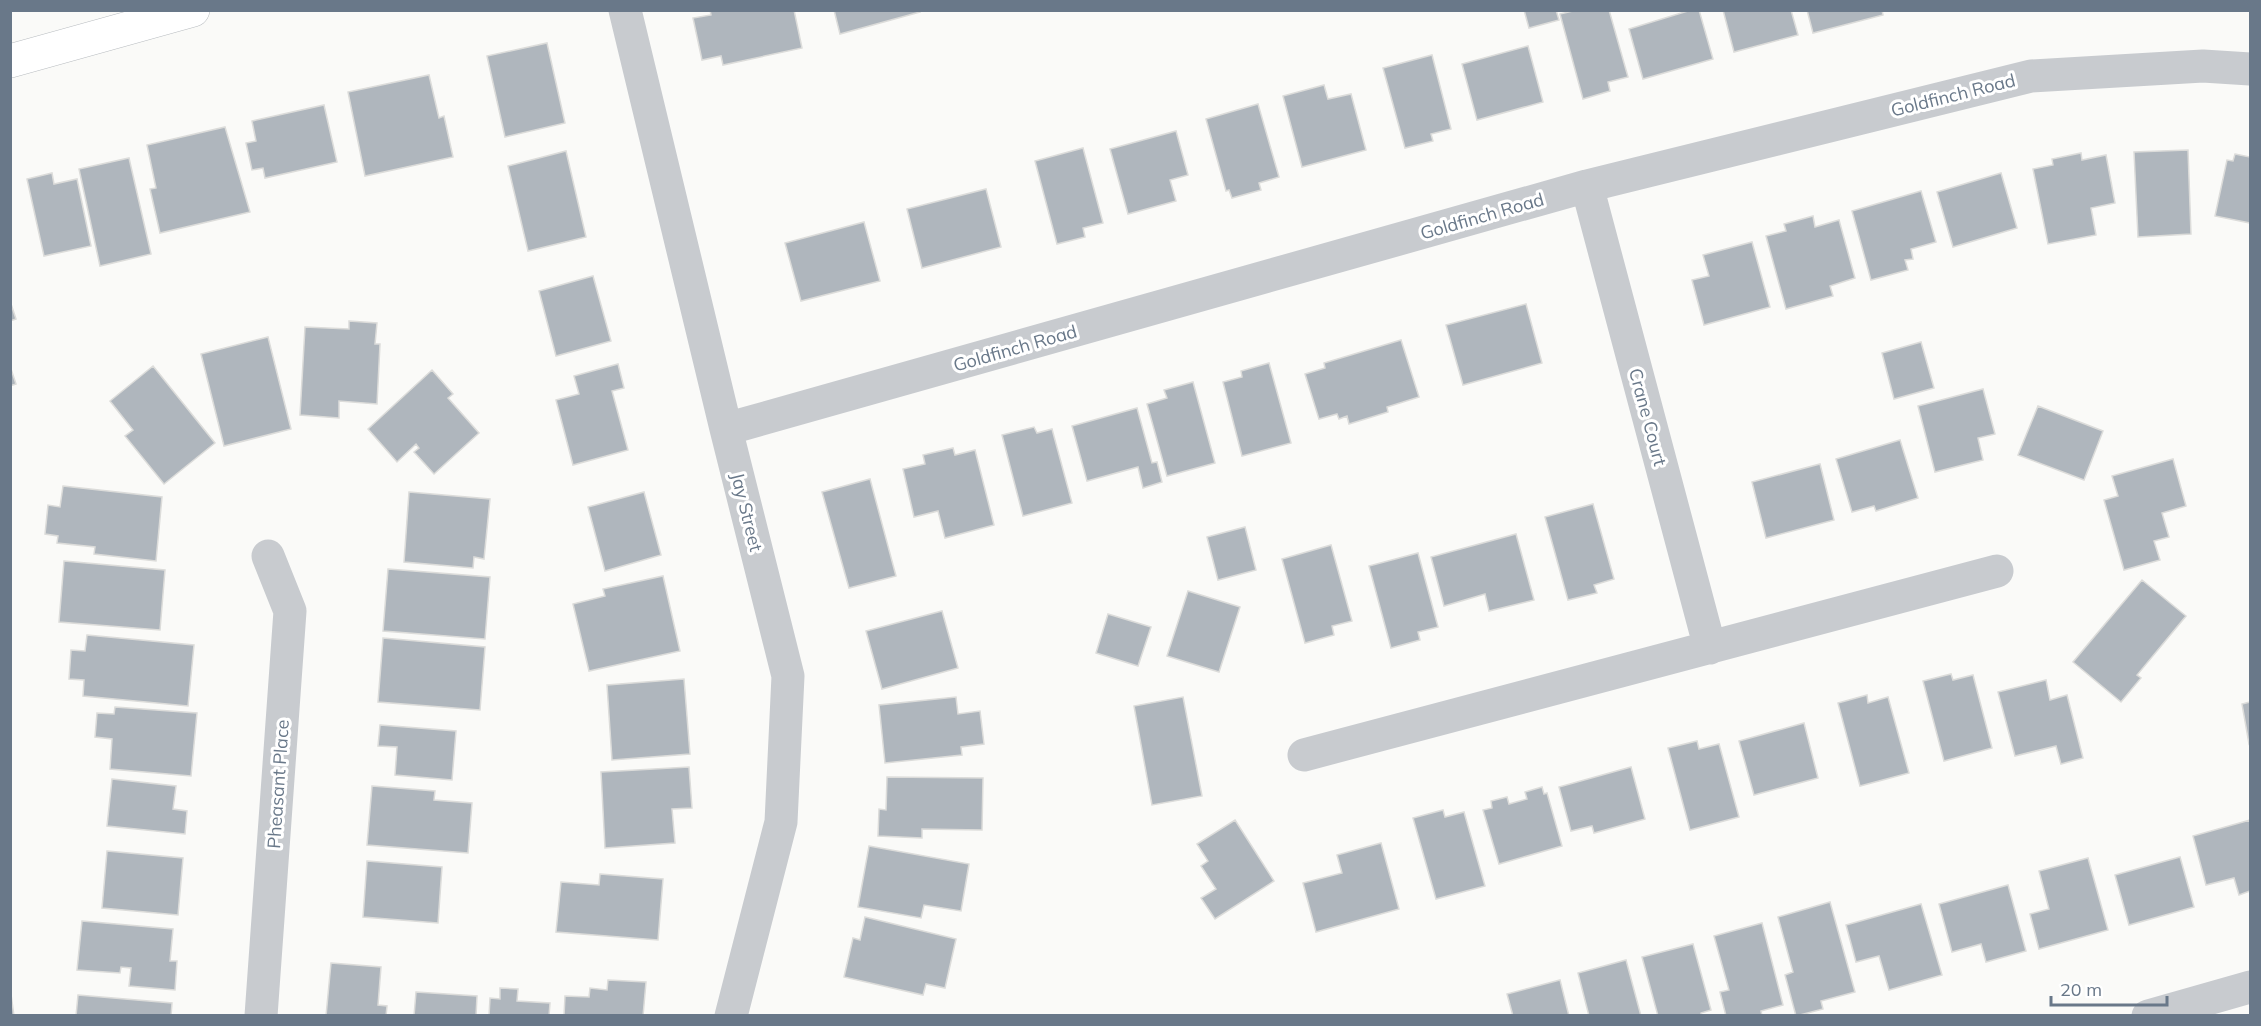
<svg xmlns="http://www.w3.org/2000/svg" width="2261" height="1026" viewBox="0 0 2261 1026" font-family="Mulish,sans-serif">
  <rect width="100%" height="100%" fill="#fafaf8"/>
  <path fill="#afb6bd" stroke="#dcdcda" stroke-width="1.5" d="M 710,10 L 794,10 L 802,48 L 723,65 L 721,56 L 702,60 L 693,18 L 711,15 Z
    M 834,10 L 919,10 L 920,12 L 840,34 Z
    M 1524,10 L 1556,10 L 1559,20 L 1529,28 Z
    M 1577,10 L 1609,10 L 1628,77 L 1608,82 L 1610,91 L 1583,99 L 1560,14 Z
    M 1691,10 L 1699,10 L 1713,59 L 1643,79 L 1629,29 Z
    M 1723,10 L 1791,10 L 1798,35 L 1734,52 Z
    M 1807,10 L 1882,10 L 1883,15 L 1813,33 Z
    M 547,43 L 565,123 L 505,137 L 487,56 Z
    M 1528,46 L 1543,102 L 1477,120 L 1462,64 Z
    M 1432,55 L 1451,129 L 1431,134 L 1433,141 L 1405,148 L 1383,68 Z
    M 429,75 L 439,118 L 444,116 L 453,157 L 365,176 L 348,92 Z
    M 1324,85 L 1328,99 L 1351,94 L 1366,150 L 1302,167 L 1283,96 Z
    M 1258,104 L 1279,177 L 1259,183 L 1261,190 L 1232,198 L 1229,190 L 1226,191 L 1206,119 Z
    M 324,105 L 337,162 L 265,178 L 263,168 L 252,170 L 246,143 L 256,141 L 252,121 Z
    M 225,127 L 250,212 L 160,233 L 150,189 L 156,188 L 147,145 Z
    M 1176,131 L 1188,175 L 1170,180 L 1176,201 L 1128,214 L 1110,149 Z
    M 1083,148 L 1103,223 L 1083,228 L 1085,237 L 1057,244 L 1035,161 Z
    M 2188,150 L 2191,234 L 2138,237 L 2134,152 Z
    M 566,151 L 586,237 L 528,251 L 508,166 Z
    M 2081,153 L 2082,160 L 2106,155 L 2115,203 L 2091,208 L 2096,235 L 2048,244 L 2033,169 L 2053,165 L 2052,159 Z
    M 2235,154 L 2250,157 L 2250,223 L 2215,216 L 2227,160 L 2233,161 Z
    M 129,158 L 151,254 L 100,266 L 79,169 Z
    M 52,173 L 54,184 L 77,179 L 91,246 L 44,256 L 27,179 Z
    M 2001,173 L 2017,228 L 1953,247 L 1937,192 Z
    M 986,189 L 1001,247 L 922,268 L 907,209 Z
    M 1921,191 L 1936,242 L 1911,249 L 1913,259 L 1905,260 L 1908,270 L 1871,280 L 1852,211 Z
    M 1813,216 L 1815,227 L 1839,220 L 1855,278 L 1830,286 L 1833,296 L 1786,309 L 1766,236 L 1786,231 L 1784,224 Z
    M 864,222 L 880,281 L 801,301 L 785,243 Z
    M 1752,242 L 1770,307 L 1704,325 L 1692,280 L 1709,276 L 1703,255 Z
    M 593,276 L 611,341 L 556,356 L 539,291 Z
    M 10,301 L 16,319 L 10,321 Z
    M 1526,304 L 1542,363 L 1463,385 L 1446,325 Z
    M 349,321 L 377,323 L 375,344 L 380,344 L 377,404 L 339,401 L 339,418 L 300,415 L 305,327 L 349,329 Z
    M 268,337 L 291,429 L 224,446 L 201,354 Z
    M 1401,340 L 1419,397 L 1387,407 L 1388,412 L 1349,424 L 1347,416 L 1339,419 L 1337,414 L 1319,419 L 1305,374 L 1325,368 L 1324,363 Z
    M 1921,342 L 1934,388 L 1894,399 L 1882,353 Z
    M 1269,363 L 1291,443 L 1242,456 L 1223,382 L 1242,377 L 1241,371 Z
    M 618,364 L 624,388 L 612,391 L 628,450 L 573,465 L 556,400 L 579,394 L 574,376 Z
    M 10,366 L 16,384 L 10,386 Z
    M 153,366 L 215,443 L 164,484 L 125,436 L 133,430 L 110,401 Z
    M 432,370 L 453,394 L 448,398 L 479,433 L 434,474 L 414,452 L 419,448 L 416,444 L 397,462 L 368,429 Z
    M 1193,382 L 1215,463 L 1167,476 L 1147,404 L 1167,398 L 1164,390 Z
    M 1983,389 L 1995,434 L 1978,438 L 1983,460 L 1935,472 L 1918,406 Z
    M 2038,406 L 2103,431 L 2084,480 L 2018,455 Z
    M 1137,408 L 1152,463 L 1157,462 L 1162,482 L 1143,488 L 1138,467 L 1087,481 L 1072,426 Z
    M 1034,427 L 1037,433 L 1052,429 L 1072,503 L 1023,516 L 1002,435 Z
    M 1900,440 L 1918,498 L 1876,511 L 1874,506 L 1852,512 L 1836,459 Z
    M 953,448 L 955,455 L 975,450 L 994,525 L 945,538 L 938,511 L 914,517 L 903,469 L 925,464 L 923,455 Z
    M 2173,459 L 2186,506 L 2162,513 L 2169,537 L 2154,541 L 2160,560 L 2124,570 L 2104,500 L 2118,496 L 2112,476 Z
    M 1820,464 L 1834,520 L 1766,538 L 1752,482 Z
    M 870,479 L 896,576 L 849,588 L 822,492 Z
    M 63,486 L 162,497 L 156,561 L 94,554 L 95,547 L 57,543 L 58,536 L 45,534 L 48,505 L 60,507 Z
    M 409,492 L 490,499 L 484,559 L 474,557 L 473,568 L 404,562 Z
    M 644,492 L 661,555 L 605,571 L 588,507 Z
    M 1593,504 L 1614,579 L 1594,585 L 1597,593 L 1568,600 L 1545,517 Z
    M 1245,527 L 1256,570 L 1218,580 L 1207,537 Z
    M 1516,534 L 1534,600 L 1489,611 L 1485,594 L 1444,606 L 1431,557 Z
    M 1331,545 L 1352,621 L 1332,626 L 1334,635 L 1305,643 L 1282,559 Z
    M 1418,553 L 1438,627 L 1418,632 L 1420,640 L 1391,648 L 1369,566 Z
    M 64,561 L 165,570 L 160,630 L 59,622 Z
    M 388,569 L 490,577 L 485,639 L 383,631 Z
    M 663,576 L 680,651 L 589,671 L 573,604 L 605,596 L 603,589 Z
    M 2142,580 L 2186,616 L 2137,675 L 2141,678 L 2121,702 L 2073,662 Z
    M 1188,591 L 1240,607 L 1219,672 L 1167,656 Z
    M 942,611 L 958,668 L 882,689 L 866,631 Z
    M 1108,614 L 1151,627 L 1138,666 L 1096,653 Z
    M 87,635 L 194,645 L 188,706 L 83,696 L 84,680 L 69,679 L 71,650 L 85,651 Z
    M 383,638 L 485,647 L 480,710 L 378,702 Z
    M 1951,674 L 1953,680 L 1973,675 L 1992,748 L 1944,761 L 1923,681 Z
    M 684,679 L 690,754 L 612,760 L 607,685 Z
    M 2046,680 L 2050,700 L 2067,695 L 2083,758 L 2061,764 L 2056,746 L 2015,756 L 1998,692 Z
    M 1867,695 L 1868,703 L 1888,697 L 1909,773 L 1860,786 L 1838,703 Z
    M 956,697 L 958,714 L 980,711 L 984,744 L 961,747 L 962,755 L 885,763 L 879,705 Z
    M 1183,697 L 1202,796 L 1152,805 L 1134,706 Z
    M 2250,702 L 2250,743 L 2249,744 L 2242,704 Z
    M 115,707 L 197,713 L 191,776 L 110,769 L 112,739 L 95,737 L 97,713 L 114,714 Z
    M 1804,723 L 1818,778 L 1754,795 L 1739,741 Z
    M 380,725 L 456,731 L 452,780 L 395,775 L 397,747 L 378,746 Z
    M 1697,741 L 1699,749 L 1719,744 L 1739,817 L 1690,830 L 1668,748 Z
    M 689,767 L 692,808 L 672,809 L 675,843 L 605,848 L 601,772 Z
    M 1631,767 L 1645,819 L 1594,833 L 1592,826 L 1571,831 L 1559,787 Z
    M 887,777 L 983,778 L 982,830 L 922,829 L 922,838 L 878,836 L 879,809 L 886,810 Z
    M 112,779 L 176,786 L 173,809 L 187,811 L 185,834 L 107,826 Z
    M 372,786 L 435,791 L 434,800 L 472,803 L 468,853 L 367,845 Z
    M 1542,787 L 1544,794 L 1547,793 L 1562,846 L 1499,864 L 1483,810 L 1492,808 L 1491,801 L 1507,797 L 1509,804 L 1527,799 L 1525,792 Z
    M 1443,810 L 1445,817 L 1464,812 L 1485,886 L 1436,899 L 1413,818 Z
    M 1235,820 L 1274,881 L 1215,919 L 1201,898 L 1216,889 L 1201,866 L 1208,861 L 1197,844 Z
    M 2250,820 L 2250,891 L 2239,895 L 2234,878 L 2206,885 L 2193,836 Z
    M 1381,843 L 1399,909 L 1316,932 L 1303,883 L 1342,873 L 1337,855 Z
    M 869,846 L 969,864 L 961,911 L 924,905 L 921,918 L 858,907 Z
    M 107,851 L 183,858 L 178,915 L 102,908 Z
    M 2180,857 L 2194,907 L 2129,925 L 2115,875 Z
    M 2088,858 L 2108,930 L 2039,949 L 2030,914 L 2049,909 L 2039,871 Z
    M 367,861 L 442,867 L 438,923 L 363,917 Z
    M 600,874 L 663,879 L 658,940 L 556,932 L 561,882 L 599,885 Z
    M 2008,885 L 2026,951 L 1986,962 L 1981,944 L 1952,952 L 1939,904 Z
    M 1830,902 L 1855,992 L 1821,1001 L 1823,1009 L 1796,1016 L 1785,975 L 1793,972 L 1778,917 Z
    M 1921,904 L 1942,975 L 1889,990 L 1879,956 L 1856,962 L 1846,925 Z
    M 865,917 L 956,939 L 945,988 L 926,984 L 923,995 L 844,977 L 853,938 L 860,940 Z
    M 82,921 L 173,929 L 170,961 L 177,961 L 175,990 L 129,986 L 131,968 L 121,967 L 120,973 L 77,970 Z
    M 1762,923 L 1783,1005 L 1761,1011 L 1762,1016 L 1726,1016 L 1720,992 L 1729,990 L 1714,936 Z
    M 1693,944 L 1711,1010 L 1701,1013 L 1701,1016 L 1658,1016 L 1642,957 Z
    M 1626,960 L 1641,1016 L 1589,1016 L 1578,973 Z
    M 331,963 L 381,967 L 378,1005 L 387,1006 L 386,1016 L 326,1016 Z
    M 608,980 L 646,982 L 643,1016 L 564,1016 L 565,996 L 589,997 L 590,988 L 607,990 Z
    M 1560,980 L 1569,1016 L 1513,1016 L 1507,994 Z
    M 10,987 L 14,1016 L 10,1016 Z
    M 500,988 L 518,989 L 517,1001 L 550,1003 L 549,1016 L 489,1016 L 490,998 L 500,999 Z
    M 416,992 L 477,996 L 476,1016 L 414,1016 Z
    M 78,995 L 172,1003 L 171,1016 L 76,1016 Z"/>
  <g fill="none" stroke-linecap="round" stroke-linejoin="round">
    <defs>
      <path id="major" d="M 10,61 L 193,10"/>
    </defs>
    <use href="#major" stroke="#b9bdc1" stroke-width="34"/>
    <path stroke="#c8cbcf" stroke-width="33" d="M 625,10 L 726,429 L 788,676 L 781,822 L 731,1016
      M 1587,186 L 1710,648
      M 726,429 L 1587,186 L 2031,76 L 2203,66 L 2250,69
      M 1304,755 L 1997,571
      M 261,1016 L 290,611 L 268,556
      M 2148,1016 L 2250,987"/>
    <use href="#major" stroke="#fff" stroke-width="33"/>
  </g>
  <g text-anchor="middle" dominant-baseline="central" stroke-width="6" stroke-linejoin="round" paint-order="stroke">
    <g font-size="18" fill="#697889" stroke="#fff">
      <text transform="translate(1953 95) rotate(-14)">Goldfinch Road</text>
      <text transform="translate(1482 216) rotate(-16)">Goldfinch Road</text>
      <text transform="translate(1015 348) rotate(-16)">Goldfinch Road</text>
      <text transform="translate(1648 417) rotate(75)">Crane Court</text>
      <text transform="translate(747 512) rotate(76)">Jay Street</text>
      <text transform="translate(278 784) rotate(-86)">Pheasant Place</text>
    </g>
  </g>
  <rect width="2261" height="1026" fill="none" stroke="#697889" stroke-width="24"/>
  <path d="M2051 996v9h116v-9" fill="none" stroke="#697889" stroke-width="3"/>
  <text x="2060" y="996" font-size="18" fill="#697889" stroke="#ffffff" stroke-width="4.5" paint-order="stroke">20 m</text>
</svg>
